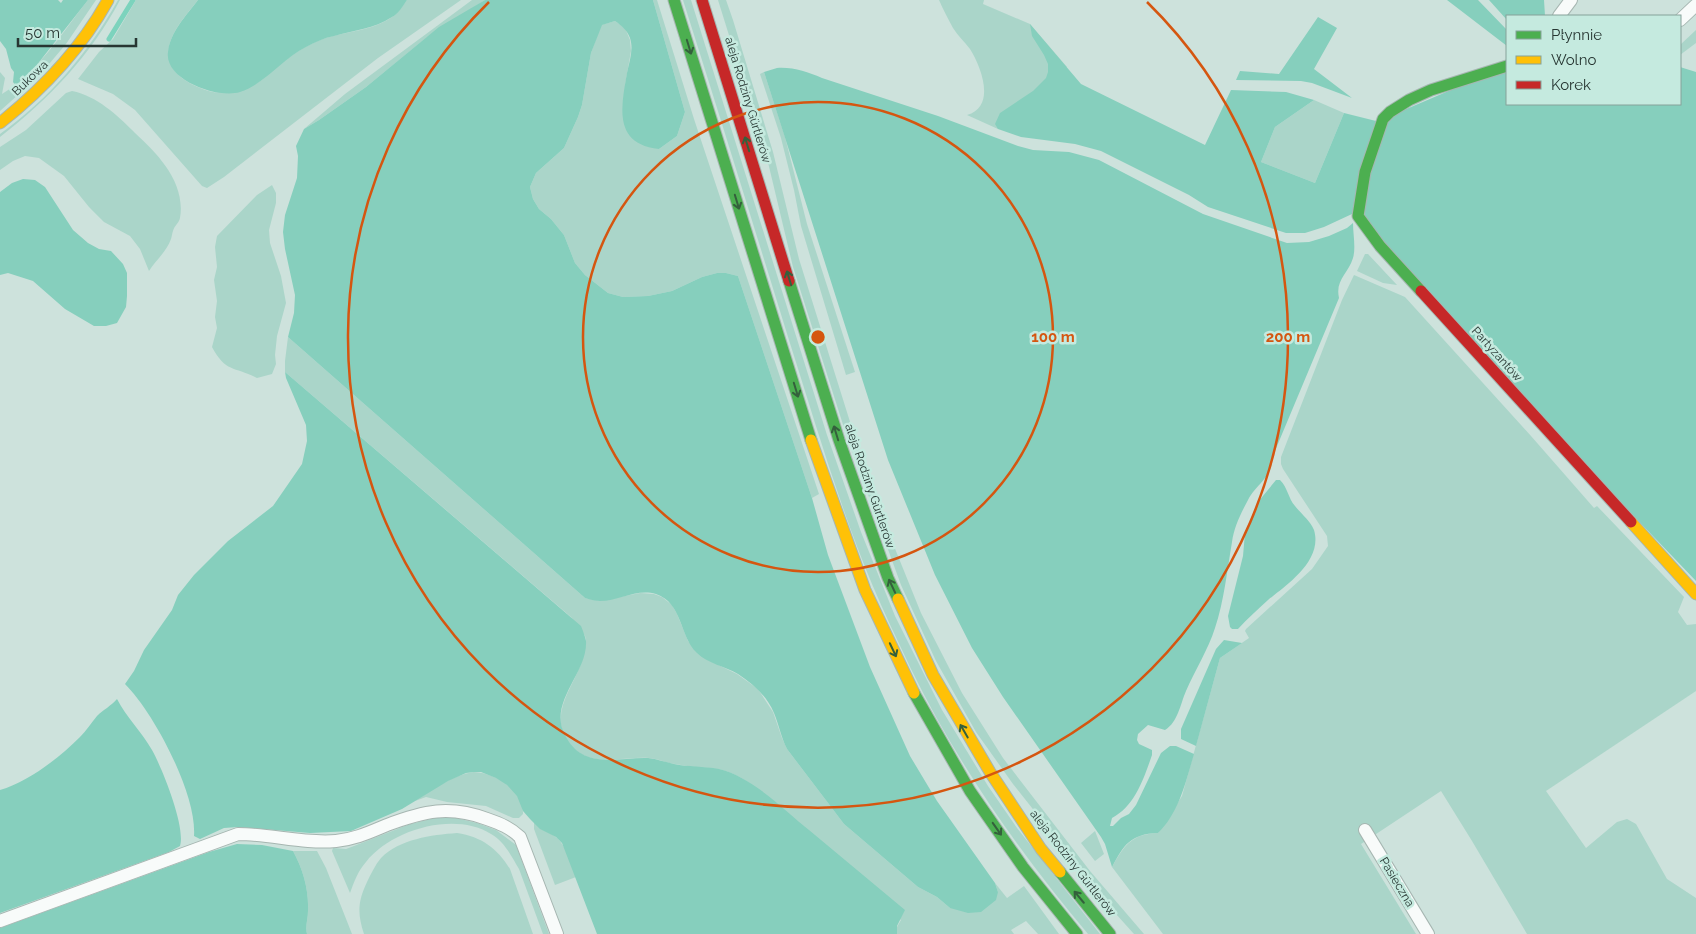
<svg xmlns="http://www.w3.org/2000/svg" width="1696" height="934" viewBox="0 0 1696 934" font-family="Raleway,sans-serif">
  <rect width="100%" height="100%" fill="#cde2dc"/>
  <path fill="#aad5c9" d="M 88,0 L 96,0 L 66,44 L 38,77 L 0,111 L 0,72 L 5,78 L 2,94 C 38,72 62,33 88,0 Z
    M 118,0 L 120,0 C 91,55 49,99 0,137 L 0,134 C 49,99 89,52 118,0 Z
    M 136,0 L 198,0 C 183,19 157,46 174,70 C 182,81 199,89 213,92 C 219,94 251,86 257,83 C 265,79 271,71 278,66 C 290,56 305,46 320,40 C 344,31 370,32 392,17 C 398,14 403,5 407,0 L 461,0 L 378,58 L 224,177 L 207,188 L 202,186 L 135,110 L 113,94 L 78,79 L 99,52 L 113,39 Z
    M 472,0 L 485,0 L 426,38 L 366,87 L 319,120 L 304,129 L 345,94 Z
    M 653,0 L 657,0 L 694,119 L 819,494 L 812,498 L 738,276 L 726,273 L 717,273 L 702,277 L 672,291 L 648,296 L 623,297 L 608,293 L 585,275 L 575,263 L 564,235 L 551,219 L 539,209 L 533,199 L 530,187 L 536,173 L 564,148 L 578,117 L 582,105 L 591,53 L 601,25 L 615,21 L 625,28 L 630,40 L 631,51 L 625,85 L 659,149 L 677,136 L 685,112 Z
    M 683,0 L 691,0 L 827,435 L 861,532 L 895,616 L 942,710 L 988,786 L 1017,828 L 1100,934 L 1088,934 C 1020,853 958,765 911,669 C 898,641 884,613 872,584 C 839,505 815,422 789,340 C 754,227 719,113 683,0 Z
    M 718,0 L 726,0 L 733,20 L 773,152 L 799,259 L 851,425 L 881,514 L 921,613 L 962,693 L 1003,758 L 1090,871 L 1144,934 L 1134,934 L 1116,914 L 1013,784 L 976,732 L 936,661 L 901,585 L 846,434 L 793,267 L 766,154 Z
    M 939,0 L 984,0 L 983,4 L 1030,24 L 1067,67 L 998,129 L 967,115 C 996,107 982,68 970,49 C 965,42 958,36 953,28 C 948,19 943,9 939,0 Z
    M 1696,30 L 1696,43 L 1680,55 L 1680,45 Z
    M 764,72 L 785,137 L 807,224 L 855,372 L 846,375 L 801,226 L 794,190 L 781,138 L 760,74 Z
    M 72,91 C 97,96 117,115 135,133 C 158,154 186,183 180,218 C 179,223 174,226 173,231 C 172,233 172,236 171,239 C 167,251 156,260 149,271 L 140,249 L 130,236 L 104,222 L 89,207 L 64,176 L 39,158 L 25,156 L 13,161 L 0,170 L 0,147 L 26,130 L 66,93 Z
    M 1314,100 L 1344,113 L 1315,183 L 1261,162 L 1275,127 Z
    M 272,185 L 276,193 L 276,203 L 269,230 L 270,243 L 281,276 L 286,303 L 277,336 L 275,355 L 276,364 L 272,374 L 257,378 C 234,366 226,373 212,347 L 217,328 L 215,317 L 217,301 L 214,280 L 217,267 L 215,247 L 217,236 L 257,195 Z
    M 1365,254 L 1368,254 L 1397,285 L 1383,283 L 1357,271 Z
    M 1354,275 L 1405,297 L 1531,436 L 1594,508 L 1597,506 L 1684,597 L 1678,612 L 1687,625 L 1696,624 L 1696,691 L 1546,791 L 1586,848 L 1617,822 L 1627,819 L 1636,824 L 1667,879 L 1696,898 L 1696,934 L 1527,934 L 1472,841 L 1441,791 L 1361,844 L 1416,934 L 1163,934 L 1112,867 C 1124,846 1131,834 1158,833 L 1182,796 L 1220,658 L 1249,638 L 1245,631 L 1246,629 L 1312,569 L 1328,546 L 1327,536 L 1283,469 L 1281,464 L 1281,457 L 1342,300 Z
    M 288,337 L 585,598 L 599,601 L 640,593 L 654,594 L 662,597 L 672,605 L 677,614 L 688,641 L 706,659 L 737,674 L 758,689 L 773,712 L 782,738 L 787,749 L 844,824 L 918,887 L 937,897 L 950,908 L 998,892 L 995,883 L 1007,898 L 1024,886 L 1059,934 L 1038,934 L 1026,921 L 1011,930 L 1014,934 L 897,934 L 897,927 L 901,920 L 755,787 C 744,779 731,771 717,769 C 703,767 689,767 675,764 C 666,763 659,759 649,758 C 619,756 585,771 566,738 C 551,713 572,688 580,666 C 582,661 583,656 584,651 C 585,646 587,641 585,636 C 582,629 575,623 571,617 L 285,372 L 285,361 Z
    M 474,772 C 496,773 524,791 523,814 L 519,818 L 513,818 L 486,806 L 447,802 L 426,797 L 415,801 C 433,789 453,775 474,772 Z
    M 439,817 L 456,818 L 477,823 L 496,830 L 516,845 L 549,934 L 543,934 L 519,869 C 512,857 504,841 491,834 C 454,811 391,830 366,862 C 358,871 354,882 350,893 L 332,851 L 333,848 L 346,849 L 354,846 L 410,824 Z
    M 534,822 C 541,830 550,832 557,838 C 567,847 571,865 576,877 L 555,885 L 534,829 Z
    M 1095,831 L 1104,854 L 1095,861 L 1081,843 Z
    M 457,833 C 482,837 497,848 510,869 L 533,934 L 364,934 C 357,913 358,901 367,882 C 371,874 375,865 381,858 C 400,839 431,835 457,833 Z
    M 293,851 L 317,851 L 326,868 L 352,934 L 307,934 C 305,926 308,919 308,911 C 309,890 303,869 293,851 Z"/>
  <path fill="#86cfbd" d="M 0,0 L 58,0 L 61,3 L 63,0 L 88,0 L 36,66 L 16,86 L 13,82 L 14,72 L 11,68 L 6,49 L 0,41 Z
    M 198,0 L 407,0 C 403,6 398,14 392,17 C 374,29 354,30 334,36 C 324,38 315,42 306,47 C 282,59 265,84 240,92 C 218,99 164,80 168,52 C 170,32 186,16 198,0 Z
    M 485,0 L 653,0 L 685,112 L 677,136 L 659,149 C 613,144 621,107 627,73 C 629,62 634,50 630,38 C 627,30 622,26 615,21 L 602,25 L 591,53 L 582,105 L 578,117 L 564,148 L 536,173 L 530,187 L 533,199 L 539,209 L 551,219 L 564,235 L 575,263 L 585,275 L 608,293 L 623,297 L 648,296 L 672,291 L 702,277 L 717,273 L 726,273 L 738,276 L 812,498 L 828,555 L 870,667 L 910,756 L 937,801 L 995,883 L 998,892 L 996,900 L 981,912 L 968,913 L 950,908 L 937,897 L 918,887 L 844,824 L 787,749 C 781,737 779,725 774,713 C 767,696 753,684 738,674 C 725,666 708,664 697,653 C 679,636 683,603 656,594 C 637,588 619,601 600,601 C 595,601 589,599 585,598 L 288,337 L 294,313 L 295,295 L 285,249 L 283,232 L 285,215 L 297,178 L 298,156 L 296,146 L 304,129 L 319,120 L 366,87 L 439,27 Z
    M 1447,0 L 1478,0 L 1507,30 L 1507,46 Z
    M 1489,0 L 1544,0 L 1545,16 L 1507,16 L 1507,20 Z
    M 1318,17 L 1337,28 L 1314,69 L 1352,98 L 1312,83 L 1301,81 L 1236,80 L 1240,71 L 1279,74 Z
    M 1030,24 L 1081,84 L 1205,145 L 1231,90 L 1286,92 L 1314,100 L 1275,127 L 1261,162 L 1315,183 L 1344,113 L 1376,121 L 1352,214 L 1324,227 L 1305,233 L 1286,233 L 1208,207 L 1189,195 L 1101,151 L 1075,144 L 1021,137 L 998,129 L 995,124 L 1000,113 L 1033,91 L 1046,78 L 1048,72 L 1048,64 L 1044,55 L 1032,36 Z
    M 1507,66 L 1507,104 L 1680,104 L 1680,67 L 1696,72 L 1696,581 L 1471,346 L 1358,216 L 1383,119 Z
    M 777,68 C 794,67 807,72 822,78 L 938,116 L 1018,146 L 1033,150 L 1069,152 L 1099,160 L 1203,214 L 1287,243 L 1309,242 L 1329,236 L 1347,228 L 1353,223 C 1353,234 1356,248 1353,258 C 1348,274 1335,280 1339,298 L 1272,458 C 1273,477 1256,484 1248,500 C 1241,513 1234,527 1232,542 C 1227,571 1224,601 1215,628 C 1208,650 1195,670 1186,691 C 1180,705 1178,722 1165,730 L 1148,725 L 1138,734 L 1137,740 L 1139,744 L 1152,750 L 1152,755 C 1144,778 1135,806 1112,818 L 1110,826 L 1113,826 L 1121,818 L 1129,814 L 1136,805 L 1161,753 L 1170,746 L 1176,746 L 1194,754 C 1186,781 1179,813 1158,833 C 1130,834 1124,845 1112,867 L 1105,844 L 1101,837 L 1003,697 L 972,648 L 935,575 L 888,460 L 764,72 Z
    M 23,179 L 35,180 L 45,187 L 73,230 L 88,243 L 99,249 L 111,251 L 123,264 L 127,273 L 127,296 L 126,307 L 117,323 L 106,326 L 94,326 L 65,309 L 33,281 L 8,273 L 0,275 L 0,192 L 12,183 Z
    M 285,372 L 581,626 C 583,631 585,636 586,641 C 588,674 546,703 566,737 C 584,770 618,757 648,758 C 657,759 665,762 674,764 C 688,767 704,766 719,769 C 751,776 784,810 809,830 C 841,857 873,883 905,910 L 897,926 L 897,934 L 597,934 L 562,843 L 556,837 L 540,829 L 530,819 L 523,811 L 517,796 L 507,785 L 496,778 L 481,772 L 474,772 L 466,773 L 448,781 L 402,809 L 351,831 L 310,833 L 238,827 L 224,828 L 200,839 L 194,836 C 197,794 154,713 125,684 L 134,671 L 144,650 L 172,610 L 178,595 L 194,575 L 228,541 L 273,506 L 302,464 L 307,441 L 306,425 L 286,378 Z
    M 1276,480 L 1280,480 C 1288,488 1288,498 1295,506 C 1301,514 1310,520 1314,530 C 1323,560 1288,584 1268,600 C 1258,609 1247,619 1238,629 L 1232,629 L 1230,627 L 1228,616 L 1243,556 L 1245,533 L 1258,502 Z
    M 1224,640 L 1242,643 L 1220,658 L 1196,746 L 1181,739 L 1181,729 L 1216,649 Z
    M 117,699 C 126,717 142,732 152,750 C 162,768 186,827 180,846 L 169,852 L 0,913 L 0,790 C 28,782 59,758 80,737 C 86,731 91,723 97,716 C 103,710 111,706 117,699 Z
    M 237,844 L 262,845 L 293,851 C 303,869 309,890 308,911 C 308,919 305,926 307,934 L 0,934 L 0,928 L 209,852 Z"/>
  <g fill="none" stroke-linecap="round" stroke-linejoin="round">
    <path stroke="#7cd3bd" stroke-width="5" d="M 109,39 L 133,0"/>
    <defs>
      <path id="street" d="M 1559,16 L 1571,0
        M 1680,20 L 1696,5
        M 1365,830 L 1428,934
        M 0,921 L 238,834 C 271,834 303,844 336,841 C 356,839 370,832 387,825 C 424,811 449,805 487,819 C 501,824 509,827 520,837 L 557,934"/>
      <path id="fast" d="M 674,0 L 811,440
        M 789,281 L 839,440 L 888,578 L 898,599
        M 1421,291 L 1380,246 L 1358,216 L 1365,172 L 1383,119 L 1390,112 L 1409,100 L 1431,90 L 1507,66
        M 914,693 L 970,791 L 1023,867 L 1077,934
        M 1060,872 L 1110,934"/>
      <path id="slow" d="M 0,123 C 44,88 81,49 108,0
        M 811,440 L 865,590 L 914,693
        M 1631,522 L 1696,594
        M 898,599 L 933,675 L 990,772 L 1041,849 L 1060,872"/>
      <path id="jam" d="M 702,0 L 789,281
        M 1421,291 L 1631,522"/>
    </defs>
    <use href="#street" stroke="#a6b6b1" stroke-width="14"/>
    <use href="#fast" stroke="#a6b6b1" stroke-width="13"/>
    <use href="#slow" stroke="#a6b6b1" stroke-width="13"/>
    <use href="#jam" stroke="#a6b6b1" stroke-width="13"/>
    <use href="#street" stroke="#f8fbfa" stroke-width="12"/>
    <use href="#fast" stroke="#4caf50" stroke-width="11"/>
    <use href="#slow" stroke="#ffc107" stroke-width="11"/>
    <use href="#jam" stroke="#c62828" stroke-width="11"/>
  </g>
  <defs><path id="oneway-shaft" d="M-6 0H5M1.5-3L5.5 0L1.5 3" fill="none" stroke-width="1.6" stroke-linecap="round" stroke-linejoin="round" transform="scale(1.25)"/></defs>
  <g stroke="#34603c">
    <use href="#oneway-shaft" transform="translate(689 47) rotate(73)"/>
    <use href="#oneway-shaft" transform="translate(747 144) rotate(-107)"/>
    <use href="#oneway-shaft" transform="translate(737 202) rotate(73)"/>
    <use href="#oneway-shaft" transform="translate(789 278) rotate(-107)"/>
    <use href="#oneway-shaft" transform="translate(796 390) rotate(73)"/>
    <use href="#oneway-shaft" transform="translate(836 433) rotate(-107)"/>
    <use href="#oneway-shaft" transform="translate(892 586) rotate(-115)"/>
    <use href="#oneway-shaft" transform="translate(893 650) rotate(65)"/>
    <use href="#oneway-shaft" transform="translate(964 731) rotate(-120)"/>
    <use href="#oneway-shaft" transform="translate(997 829) rotate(55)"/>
    <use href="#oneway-shaft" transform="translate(1079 897) rotate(-130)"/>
  </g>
  <g fill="none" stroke="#d55610" stroke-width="2.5">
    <circle cx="818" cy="337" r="235"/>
    <path d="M1147 2A470 470 0 1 1 489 2"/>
  </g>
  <g text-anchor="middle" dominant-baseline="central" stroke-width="5" stroke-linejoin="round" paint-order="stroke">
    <g font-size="12" fill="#273632" stroke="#c5eadf">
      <text transform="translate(30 78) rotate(-44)">Bukowa</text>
      <text transform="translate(748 100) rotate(73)">aleja Rodziny Gürtlerów</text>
      <text transform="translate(1497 354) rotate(48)">Partyzantów</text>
      <text transform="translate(870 486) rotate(71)">aleja Rodziny Gürtlerów</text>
      <text transform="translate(1073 863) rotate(52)">aleja Rodziny Gürtlerów</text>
      <text transform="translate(1397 882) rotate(59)">Pasieczna</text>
    </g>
  </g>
  <circle cx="818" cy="337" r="8" fill="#d55610" stroke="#c5eadf" stroke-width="2.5"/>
  <g font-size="15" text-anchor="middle" font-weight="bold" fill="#d55610" stroke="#c5eadf" stroke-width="5" stroke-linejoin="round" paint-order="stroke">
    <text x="1053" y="342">100 m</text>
    <text x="1288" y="342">200 m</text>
  </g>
  <rect x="1506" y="15" width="175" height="90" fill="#c5eadf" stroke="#86a29a"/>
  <rect x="1516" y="31" width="25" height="8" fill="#4caf50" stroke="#86a29a"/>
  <text x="1551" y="40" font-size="15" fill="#273632">Płynnie</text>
  <rect x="1516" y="56" width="25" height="8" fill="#ffc107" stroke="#86a29a"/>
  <text x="1551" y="65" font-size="15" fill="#273632">Wolno</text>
  <rect x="1516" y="81" width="25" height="8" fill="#c62828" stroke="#86a29a"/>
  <text x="1551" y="90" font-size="15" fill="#273632">Korek</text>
  <path d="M18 38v8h118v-8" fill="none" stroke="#273632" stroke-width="2.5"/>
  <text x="25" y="38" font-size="15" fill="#273632" stroke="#c5eadf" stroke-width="4" paint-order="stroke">50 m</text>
</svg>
